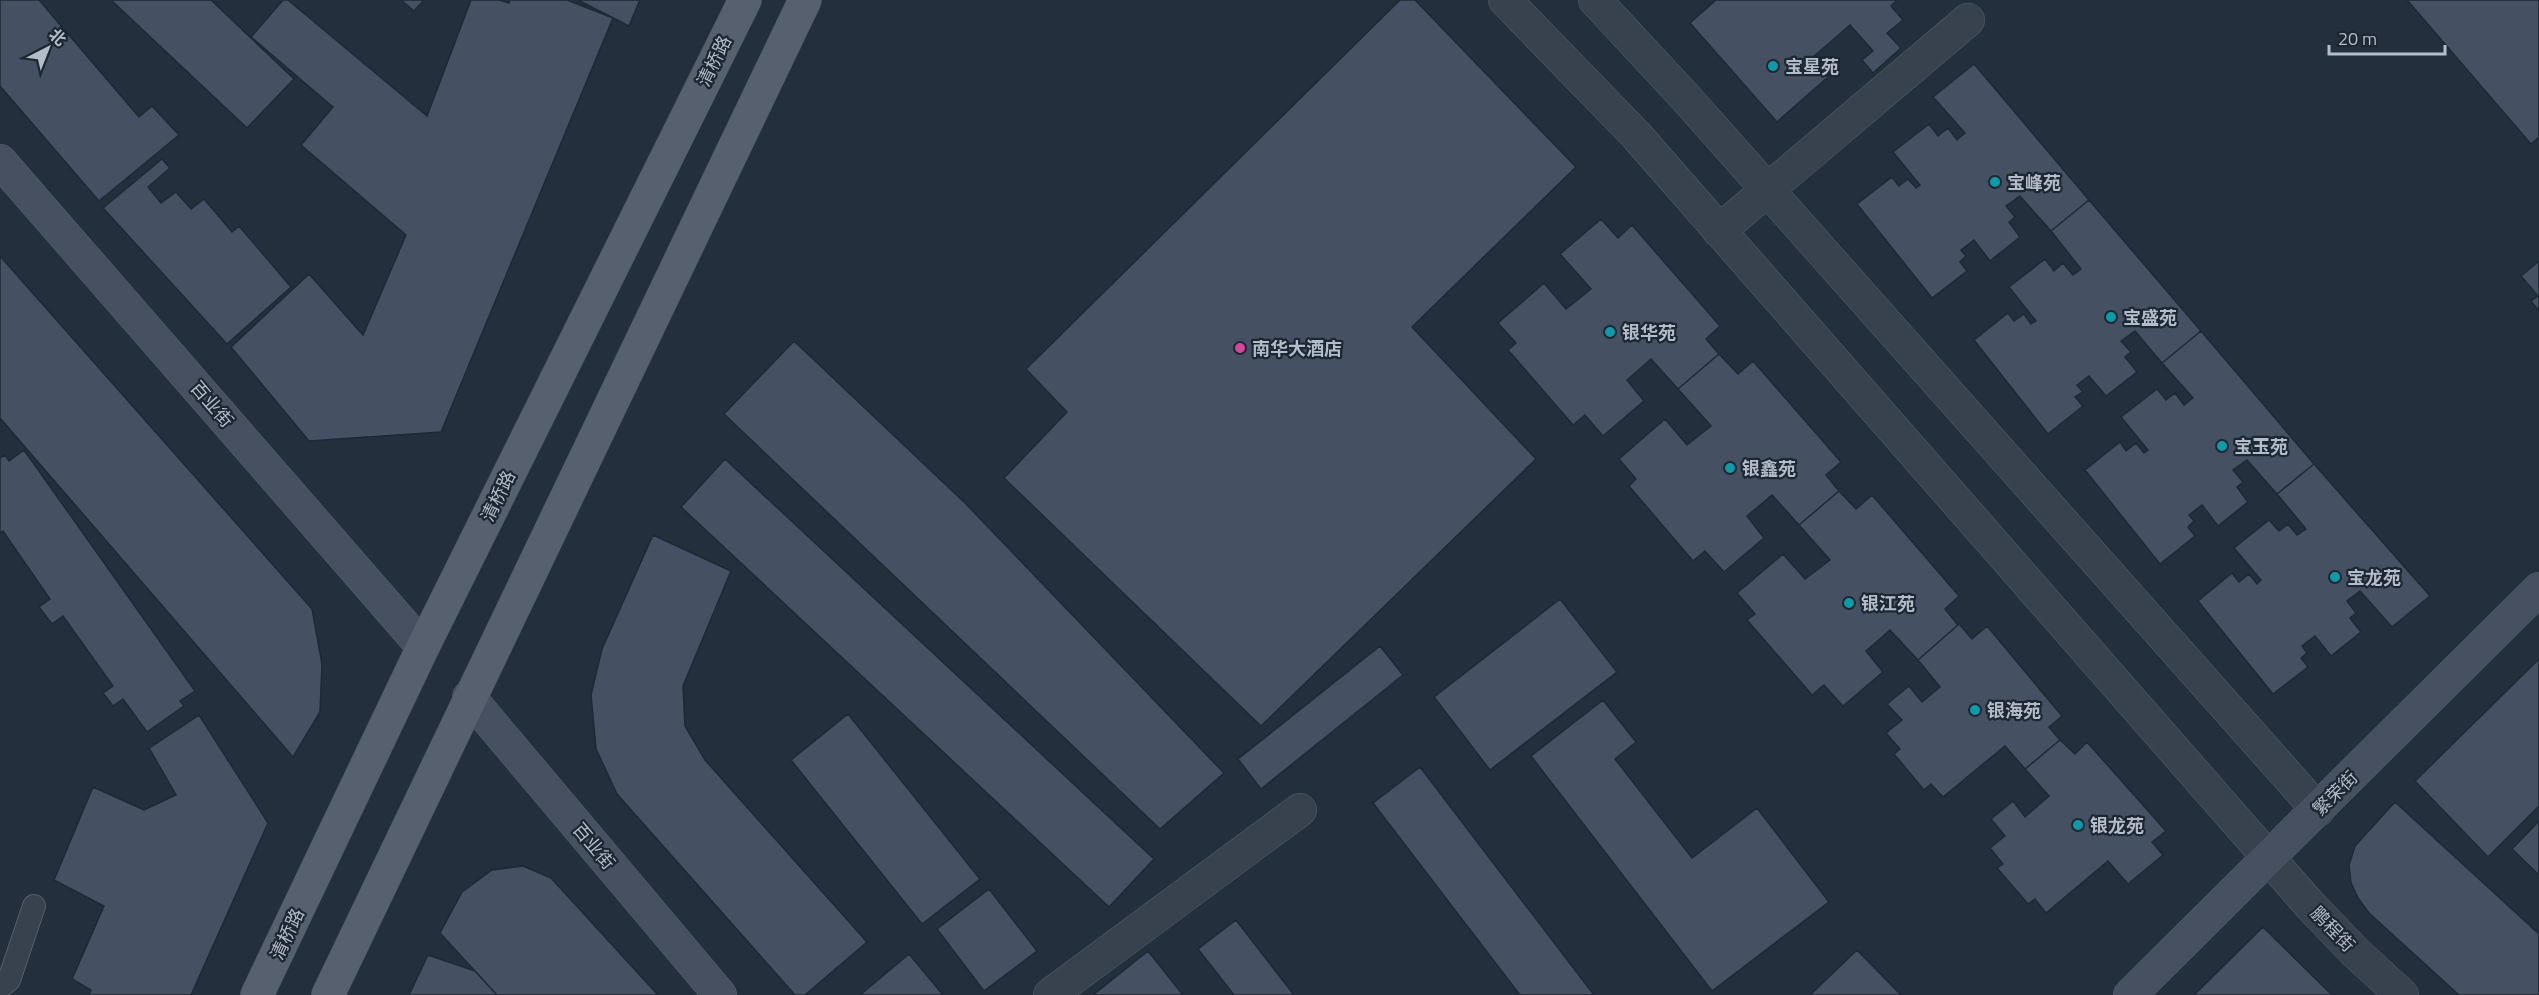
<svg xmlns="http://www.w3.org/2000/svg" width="2539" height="995" viewBox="0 0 2539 995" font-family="'Titillium Web','Noto Sans SC',sans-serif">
  <rect width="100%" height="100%" fill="#242f3e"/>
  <path fill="#455162" stroke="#1f2835" stroke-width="1.5" d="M 0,0 L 39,0 L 139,117 L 152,106 L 179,135 L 99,201 L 0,86 Z
    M 111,0 L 211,0 L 294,79 L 247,128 Z
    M 283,0 L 288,0 L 427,116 L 471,0 L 499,0 L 509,3 L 510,0 L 567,0 L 613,18 L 441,432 L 309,441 L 231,347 L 309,274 L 363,335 L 406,235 L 301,145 L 333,107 L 251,37 Z
    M 401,0 L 424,0 L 414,11 Z
    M 578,0 L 640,0 L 629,26 Z
    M 1400,0 L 1415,0 L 1576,167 L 1412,327 L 1536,459 L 1261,726 L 1004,478 L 1067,412 L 1026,369 Z
    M 1716,0 L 1897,0 L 1891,6 L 1903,20 L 1887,33 L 1901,48 L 1873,73 L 1862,60 L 1873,51 L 1850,25 L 1812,58 L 1828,77 L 1777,122 L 1690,23 Z
    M 2407,0 L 2539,0 L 2539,137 L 2531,144 Z
    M 1974,64 L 2089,200 L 2051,231 L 2020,196 L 2006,206 L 2015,217 L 2009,222 L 2020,237 L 1990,261 L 1974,240 L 1961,250 L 1966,256 L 1960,262 L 1967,271 L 1932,298 L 1857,204 L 1892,177 L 1899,186 L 1908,179 L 1916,188 L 1920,185 L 1893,152 L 1929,124 L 1938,136 L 1948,128 L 1957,140 L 1965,133 L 1933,97 Z
    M 162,159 L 170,168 L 148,187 L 161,203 L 176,192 L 191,209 L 204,199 L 232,232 L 239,226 L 291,287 L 227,344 L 103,208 Z
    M 2089,200 L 2201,331 L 2162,363 L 2135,331 L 2121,341 L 2131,352 L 2125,357 L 2137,372 L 2106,396 L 2089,376 L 2077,385 L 2083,392 L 2075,397 L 2083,406 L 2048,434 L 1974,340 L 2008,313 L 2014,321 L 2024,314 L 2031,324 L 2036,321 L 2009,287 L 2045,259 L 2054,271 L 2063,263 L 2073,275 L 2081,269 L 2051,231 Z
    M 1601,219 L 1618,238 L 1632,225 L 1720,326 L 1706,339 L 1719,354 L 1678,389 L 1651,359 L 1627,380 L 1644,401 L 1603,436 L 1585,415 L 1573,425 L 1508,350 L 1516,343 L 1498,323 L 1544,283 L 1566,309 L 1591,289 L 1560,254 Z
    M 0,256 L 312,609 L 322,664 L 320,712 L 293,757 L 0,418 Z
    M 2539,261 L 2539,311 L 2531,301 L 2538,296 L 2521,276 Z
    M 2201,331 L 2314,464 L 2277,494 L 2247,460 L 2233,470 L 2243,482 L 2237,487 L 2248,502 L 2218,526 L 2202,505 L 2189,515 L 2194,521 L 2188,527 L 2195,536 L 2160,564 L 2085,470 L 2120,442 L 2126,451 L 2136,443 L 2144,453 L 2148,450 L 2121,417 L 2157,389 L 2166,400 L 2175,393 L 2184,405 L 2193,398 L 2162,363 Z
    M 794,341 L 965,503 L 1224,773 L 1160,829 L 724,414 Z
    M 1719,354 L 1738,374 L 1753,361 L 1841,462 L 1826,475 L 1839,491 L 1799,525 L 1772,495 L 1747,516 L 1764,538 L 1724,572 L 1705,551 L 1693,561 L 1629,486 L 1636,479 L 1619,459 L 1665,419 L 1687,445 L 1711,426 L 1678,389 Z
    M 24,450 L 195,691 L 180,701 L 184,706 L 147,732 L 123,699 L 113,706 L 103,693 L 113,686 L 63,616 L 52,624 L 39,607 L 50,599 L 3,531 L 0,533 L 0,458 L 5,455 L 9,461 Z
    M 725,459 L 1154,859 L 1109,907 L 681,507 Z
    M 2314,464 L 2430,596 L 2392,627 L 2360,591 L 2347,601 L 2356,613 L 2350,618 L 2361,632 L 2331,656 L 2315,636 L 2302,646 L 2307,653 L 2301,658 L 2308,667 L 2273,694 L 2198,601 L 2232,573 L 2239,582 L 2249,574 L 2257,584 L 2261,580 L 2234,548 L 2269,520 L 2279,531 L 2288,524 L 2297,535 L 2306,529 L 2277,494 Z
    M 1839,491 L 1856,509 L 1872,495 L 1959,596 L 1945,609 L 1958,625 L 1918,660 L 1890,630 L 1866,651 L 1883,672 L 1843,706 L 1824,685 L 1812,695 L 1747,620 L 1755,614 L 1737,593 L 1783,554 L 1805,579 L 1830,560 L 1799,525 Z
    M 653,535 L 731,571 L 683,686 L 685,726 L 705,760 L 867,942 L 805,995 L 795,995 L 617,794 L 596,749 L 591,695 L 602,649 Z
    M 1560,599 L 1617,672 L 1490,770 L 1434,697 Z
    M 1959,624 L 1972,639 L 1987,626 L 2062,716 L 2049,727 L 2060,740 L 2025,769 L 2005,746 L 1943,797 L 1931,784 L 1924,790 L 1894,754 L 1900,749 L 1886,733 L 1902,720 L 1887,704 L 1909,686 L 1922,702 L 1940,687 L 1918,660 Z
    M 1380,646 L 1403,675 L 1261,789 L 1238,759 Z
    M 2539,659 L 2539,806 L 2488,857 L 2415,781 Z
    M 1603,700 L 1636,742 L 1615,759 L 1692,858 L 1757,808 L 1829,902 L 1712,991 L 1531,756 Z
    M 848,714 L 980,879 L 922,924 L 791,760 Z
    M 199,715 L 268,823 L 191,995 L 89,995 L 91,990 L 72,979 L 104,906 L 54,880 L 93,787 L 144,810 L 176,795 L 149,748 Z
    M 2060,740 L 2075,754 L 2087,742 L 2166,831 L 2152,842 L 2163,855 L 2128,884 L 2108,861 L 2046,913 L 2035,899 L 2028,904 L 1997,868 L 2003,864 L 1990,848 L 2005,836 L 1991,819 L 2013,801 L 2025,817 L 2049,796 L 2025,769 Z
    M 1420,767 L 1594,995 L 1520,995 L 1373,803 Z
    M 2395,802 L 2539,934 L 2539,995 L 2459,995 L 2369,913 L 2358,898 L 2351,883 L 2349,865 L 2355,846 Z
    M 2539,821 L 2539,875 L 2512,849 Z
    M 523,866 L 551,878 L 658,995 L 497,995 L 440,933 L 462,892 L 492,870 Z
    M 989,889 L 1037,951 L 984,991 L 937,929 Z
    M 1236,920 L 1294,995 L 1234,995 L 1198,949 Z
    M 2263,927 L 2332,995 L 2194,995 Z
    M 1857,950 L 1901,995 L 1810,995 Z
    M 1148,951 L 1183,995 L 1093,995 Z
    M 909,954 L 943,995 L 860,995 Z
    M 428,955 L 475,971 L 497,995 L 409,995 Z"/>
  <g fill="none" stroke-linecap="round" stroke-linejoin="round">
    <defs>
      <path id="lane" d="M 0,987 L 9,980 L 34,906"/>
      <path id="street" d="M 1505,0 L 1636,135 L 2309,904 L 2355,952 L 2402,995
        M 1595,0 L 1686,98 L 2318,810
        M 1719,231 L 1968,20
        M 1050,995 L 1300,810"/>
      <path id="secondary" d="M 0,161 L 423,647
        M 469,697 L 720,995
        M 2130,995 L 2539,589"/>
      <path id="primary" d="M 257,995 L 423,647 L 745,0
        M 328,995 L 805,0"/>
    </defs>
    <use href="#lane" stroke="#565f6c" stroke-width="24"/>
    <use href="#street" stroke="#565f6c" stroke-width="34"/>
    <use href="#secondary" stroke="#565f6c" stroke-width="34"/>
    <use href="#primary" stroke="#414a57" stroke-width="34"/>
    <use href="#lane" stroke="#38414e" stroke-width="22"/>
    <use href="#street" stroke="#38414e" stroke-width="33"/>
    <use href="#secondary" stroke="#465061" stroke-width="33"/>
    <use href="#primary" stroke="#56606e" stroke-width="33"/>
  </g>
  <g fill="#0f9aa8" stroke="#1d2633" stroke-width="2">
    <circle cx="1773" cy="66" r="6"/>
    <circle cx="1995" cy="182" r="6"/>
    <circle cx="2111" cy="317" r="6"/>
    <circle cx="1610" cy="332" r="6"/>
    <circle cx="2222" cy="446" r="6"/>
    <circle cx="1730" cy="468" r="6"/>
    <circle cx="2335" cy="577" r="6"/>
    <circle cx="1849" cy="603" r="6"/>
    <circle cx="1975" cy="710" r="6"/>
    <circle cx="2078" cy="825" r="6"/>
  </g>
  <circle fill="#d1479c" stroke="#1d2633" stroke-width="2" cx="1240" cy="348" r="6"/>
  <g text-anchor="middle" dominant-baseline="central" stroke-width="4.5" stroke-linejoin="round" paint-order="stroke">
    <g font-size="18" fill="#b4bcc9" stroke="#1d2633">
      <text transform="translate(714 61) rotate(-64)">清桥路</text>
      <text transform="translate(212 404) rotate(49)">百业街</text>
      <text transform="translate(498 496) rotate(-64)">清桥路</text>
      <text transform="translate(2335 793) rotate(-45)">繁荣街</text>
      <text transform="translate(594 846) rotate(50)">百业街</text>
      <text transform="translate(2333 929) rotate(46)">鹏程街</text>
      <text transform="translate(287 934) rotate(-65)">清桥路</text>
    </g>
    <g font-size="18" font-weight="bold" fill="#b4bcc9" stroke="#1d2633" text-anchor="start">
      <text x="1785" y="66">宝星苑</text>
      <text x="2007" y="182">宝峰苑</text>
      <text x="2123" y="317">宝盛苑</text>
      <text x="1622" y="332">银华苑</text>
      <text x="1252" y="348">南华大酒店</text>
      <text x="2234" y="446">宝玉苑</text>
      <text x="1742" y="468">银鑫苑</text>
      <text x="2347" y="577">宝龙苑</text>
      <text x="1861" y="603">银江苑</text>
      <text x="1987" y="710">银海苑</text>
      <text x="2090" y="825">银龙苑</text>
    </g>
  </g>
  <g transform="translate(48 48) rotate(42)" stroke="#1d2633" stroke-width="4.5" paint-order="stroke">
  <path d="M0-4.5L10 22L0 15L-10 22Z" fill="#b4bcc9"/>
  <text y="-9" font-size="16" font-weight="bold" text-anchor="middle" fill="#b4bcc9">北</text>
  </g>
  <path d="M2329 45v9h116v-9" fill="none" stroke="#b4bcc9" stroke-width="3"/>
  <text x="2338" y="45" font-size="18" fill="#b4bcc9" stroke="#1d2633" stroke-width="4.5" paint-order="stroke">20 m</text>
</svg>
